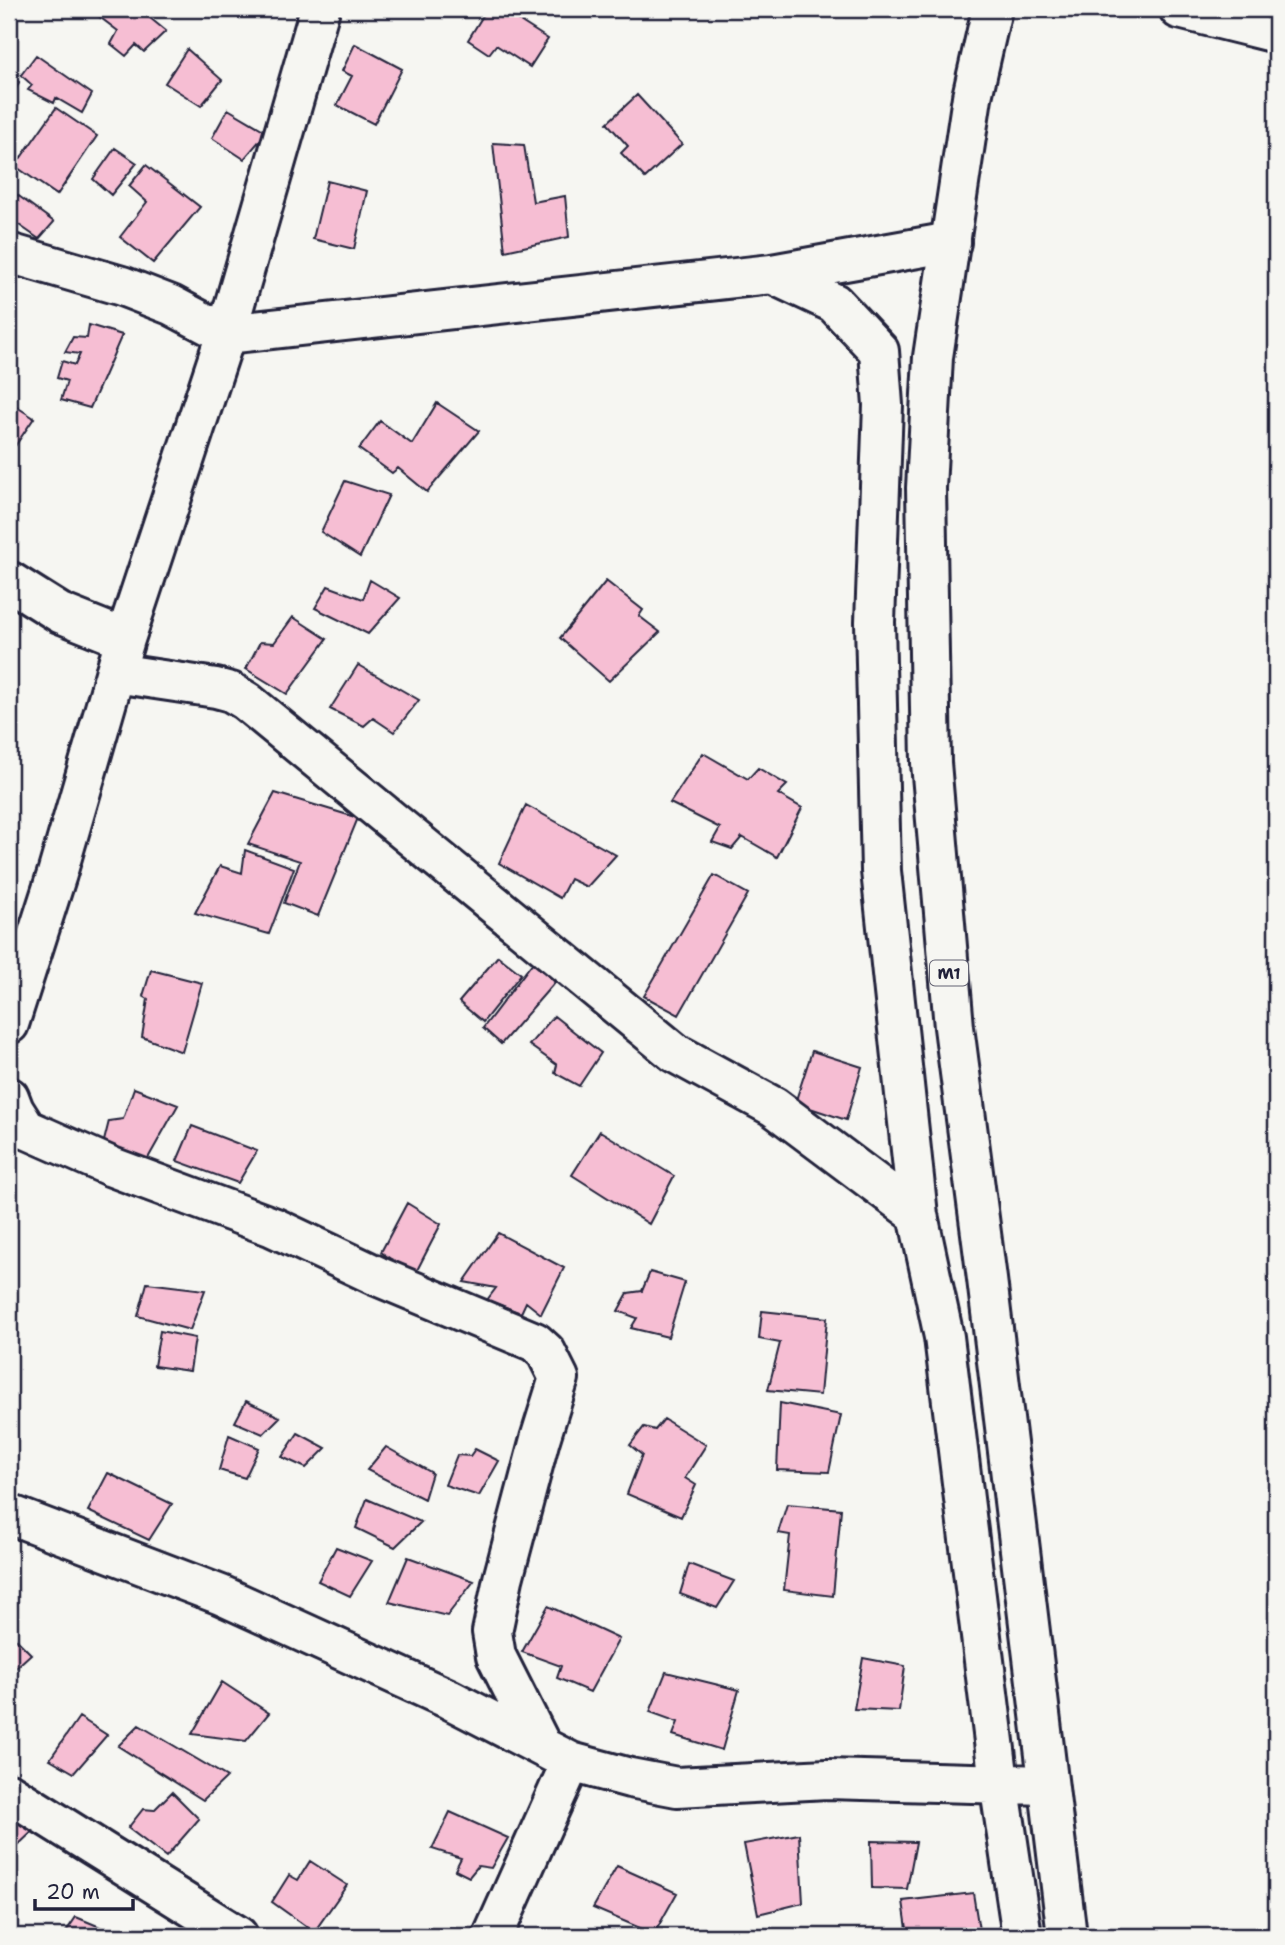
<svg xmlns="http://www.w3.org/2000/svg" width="1285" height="1945" viewBox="0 0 1285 1945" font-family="'Shantell Sans',sans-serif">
  <rect width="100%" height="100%" fill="#f6f6f2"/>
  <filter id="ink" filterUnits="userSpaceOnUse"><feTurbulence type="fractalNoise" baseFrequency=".0143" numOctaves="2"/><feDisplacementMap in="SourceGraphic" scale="14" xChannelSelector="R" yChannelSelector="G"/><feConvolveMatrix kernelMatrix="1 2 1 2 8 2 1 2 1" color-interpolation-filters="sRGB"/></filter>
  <g filter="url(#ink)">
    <path fill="#f6bed3" stroke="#22223b" stroke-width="2" d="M 102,9 L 139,9 L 166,31 L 144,52 L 136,45 L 126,56 L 111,44 L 118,31 L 97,15 Z
      M 487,9 L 501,9 L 548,39 L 530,67 L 496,45 L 489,54 L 468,40 Z
      M 355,44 L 402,69 L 374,124 L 337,105 L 352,76 L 342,71 Z
      M 187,49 L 222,80 L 201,106 L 165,83 Z
      M 36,55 L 92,94 L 82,113 L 56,98 L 54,103 L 28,90 L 32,85 L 21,75 Z
      M 9,74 L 19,82 L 9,105 Z
      M 637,95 L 682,144 L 645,178 L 621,153 L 628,146 L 607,123 Z
      M 56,108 L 97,136 L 57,195 L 15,166 Z
      M 228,109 L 267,132 L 244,159 L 212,138 Z
      M 493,143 L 524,145 L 533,202 L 565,196 L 569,237 L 505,251 Z
      M 115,148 L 137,163 L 111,195 L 93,179 Z
      M 146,165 L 200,207 L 153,263 L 120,237 L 147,202 L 129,186 Z
      M 327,181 L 367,191 L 354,249 L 313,239 Z
      M 16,194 L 54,222 L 39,239 L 9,218 L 9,204 Z
      M 89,325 L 122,335 L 90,408 L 61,400 L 67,381 L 57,378 L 62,361 L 75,365 L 80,354 L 65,352 L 73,337 L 87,338 Z
      M 9,402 L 34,418 L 9,455 Z
      M 437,403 L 479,431 L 427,492 L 398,468 L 392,473 L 359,449 L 380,421 L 412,444 Z
      M 345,481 L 389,495 L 360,557 L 321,532 Z
      M 370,580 L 400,598 L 368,634 L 315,608 L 328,586 L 363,599 Z
      M 606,581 L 643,610 L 639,616 L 660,632 L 609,681 L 560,638 Z
      M 293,617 L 327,639 L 287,694 L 246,669 L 260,642 L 274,643 Z
      M 358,665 L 419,700 L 394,732 L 373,718 L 364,726 L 330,709 Z
      M 703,753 L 748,779 L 758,768 L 787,785 L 778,794 L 802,808 L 777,857 L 742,837 L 732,849 L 712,842 L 720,828 L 670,803 Z
      M 275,793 L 358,818 L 318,916 L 284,903 L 300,861 L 248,844 Z
      M 526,805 L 616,855 L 587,887 L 570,879 L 560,898 L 499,863 Z
      M 245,850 L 294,868 L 269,934 L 195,913 L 220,866 L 242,873 Z
      M 714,875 L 748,894 L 679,1015 L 644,996 Z
      M 498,956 L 521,974 L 483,1022 L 459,1002 Z
      M 533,962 L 555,982 L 501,1044 L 483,1028 Z
      M 151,970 L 202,983 L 182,1052 L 142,1037 L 148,999 L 143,996 Z
      M 554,1016 L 601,1053 L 579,1086 L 555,1073 L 557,1065 L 529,1045 Z
      M 812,1051 L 862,1067 L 846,1120 L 795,1103 Z
      M 134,1088 L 178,1105 L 147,1160 L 103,1145 L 109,1121 L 123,1119 Z
      M 192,1126 L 257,1151 L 238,1183 L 177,1161 Z
      M 600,1131 L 674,1176 L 649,1224 L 572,1175 Z
      M 407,1203 L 441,1224 L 414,1276 L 381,1252 Z
      M 498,1233 L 564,1268 L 541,1314 L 526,1302 L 521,1313 L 487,1300 L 496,1288 L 464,1282 Z
      M 650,1272 L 685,1282 L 668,1337 L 631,1328 L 637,1318 L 618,1311 L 628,1293 L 642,1291 Z
      M 147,1283 L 205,1290 L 190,1330 L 138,1316 Z
      M 762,1311 L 827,1318 L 820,1395 L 768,1390 L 780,1343 L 759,1339 Z
      M 160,1331 L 195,1338 L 190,1371 L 154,1366 Z
      M 246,1401 L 280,1417 L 263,1434 L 235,1422 Z
      M 780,1403 L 841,1415 L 829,1472 L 777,1470 Z
      M 664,1419 L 706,1445 L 685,1478 L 696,1485 L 681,1517 L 627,1494 L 642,1455 L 630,1445 L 644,1427 L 655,1430 Z
      M 298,1433 L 326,1448 L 306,1468 L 282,1457 Z
      M 229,1435 L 259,1448 L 245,1478 L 219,1470 Z
      M 386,1447 L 432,1473 L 424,1499 L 367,1470 Z
      M 475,1449 L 499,1461 L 479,1496 L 445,1485 L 457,1455 L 470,1456 Z
      M 108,1473 L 172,1504 L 149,1540 L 88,1511 Z
      M 367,1499 L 421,1522 L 395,1547 L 356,1528 Z
      M 787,1504 L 841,1509 L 833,1596 L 784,1590 L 790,1535 L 778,1533 Z
      M 336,1547 L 372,1561 L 350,1596 L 318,1581 Z
      M 408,1557 L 474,1581 L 447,1616 L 389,1602 Z
      M 689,1564 L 734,1581 L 717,1608 L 680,1594 Z
      M 548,1606 L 619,1639 L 590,1692 L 557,1678 L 561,1666 L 522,1652 Z
      M 9,1632 L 31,1654 L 9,1674 Z
      M 863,1658 L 905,1666 L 899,1711 L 854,1709 Z
      M 666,1672 L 739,1690 L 722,1750 L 673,1735 L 678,1722 L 650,1712 Z
      M 222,1682 L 269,1713 L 246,1741 L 192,1734 Z
      M 79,1717 L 107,1735 L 74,1773 L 50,1759 Z
      M 139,1725 L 227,1777 L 203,1800 L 118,1746 Z
      M 172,1792 L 199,1819 L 166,1857 L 128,1828 L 143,1809 L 154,1810 Z
      M 450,1812 L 508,1838 L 491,1868 L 478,1866 L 469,1877 L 455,1870 L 461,1858 L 432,1849 Z
      M 9,1814 L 38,1826 L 14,1849 L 9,1846 Z
      M 799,1834 L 803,1903 L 758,1914 L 744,1844 Z
      M 871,1841 L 916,1842 L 907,1889 L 872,1888 Z
      M 310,1861 L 347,1885 L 314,1932 L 272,1902 L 289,1875 L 298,1880 Z
      M 617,1866 L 677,1893 L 654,1934 L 593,1908 Z
      M 973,1893 L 980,1936 L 908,1936 L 903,1901 Z
      M 76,1917 L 122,1936 L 63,1936 Z
      M 808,1931 L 809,1936 L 778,1936 L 777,1933 Z"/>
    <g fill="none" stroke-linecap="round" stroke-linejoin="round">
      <defs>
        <path id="minor" d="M 1179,9 L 1276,33
          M 9,253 L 122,286 L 171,305 L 226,334 L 772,274 L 951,242
          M 772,274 L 834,303 L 879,351 L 883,405 L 875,622 L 881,871 L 918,1215 L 944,1337 L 999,1782 L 1022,1936
          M 9,581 L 60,613 L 125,639
          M 115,673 L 216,688 L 231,692 L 246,701 L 675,1053 L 774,1107 L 918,1215
          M 9,1024 L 57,874 L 125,639 L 226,334 L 320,9
          M 9,1097 L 14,1110 L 26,1129 L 112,1167 L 273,1227 L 377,1276 L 535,1342 L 546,1352 L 559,1378 L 540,1439 L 503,1579 L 492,1632 L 496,1656 L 542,1747
          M 9,1514 L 221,1595 L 449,1699 L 571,1762 L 630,1778 L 677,1787 L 827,1779 L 1047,1785
          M 9,1793 L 238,1936
          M 493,1936 L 571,1762"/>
        <path id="major" d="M 992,9 L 972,97 L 933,357 L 926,488 L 931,763 L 954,1027 L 987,1279 L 1067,1936"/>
      </defs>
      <use href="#minor" stroke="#22223b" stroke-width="44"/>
      <use href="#major" stroke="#22223b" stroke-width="44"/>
      <use href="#minor" stroke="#f6f6f2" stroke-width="38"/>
      <use href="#major" stroke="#f6f6f2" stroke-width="38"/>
    </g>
  </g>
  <g text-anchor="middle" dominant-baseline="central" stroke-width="5" stroke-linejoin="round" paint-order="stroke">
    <rect fill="#f6f6f2" stroke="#626272" stroke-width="2" x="930" y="960.5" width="38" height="25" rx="5"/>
    <g font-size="16" font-weight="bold" fill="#22223b">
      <text x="949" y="973">M1</text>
    </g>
  </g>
  <rect width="1285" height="1945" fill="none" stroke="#f6f6f2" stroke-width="35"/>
  <rect x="18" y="18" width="1250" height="1910" fill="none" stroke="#22223b" stroke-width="2.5" filter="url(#ink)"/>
  <path d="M35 1899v10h98v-10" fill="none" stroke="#22223b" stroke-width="3.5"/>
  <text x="46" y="1899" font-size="21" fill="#22223b" stroke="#f6f6f2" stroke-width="5" paint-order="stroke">20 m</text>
</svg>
